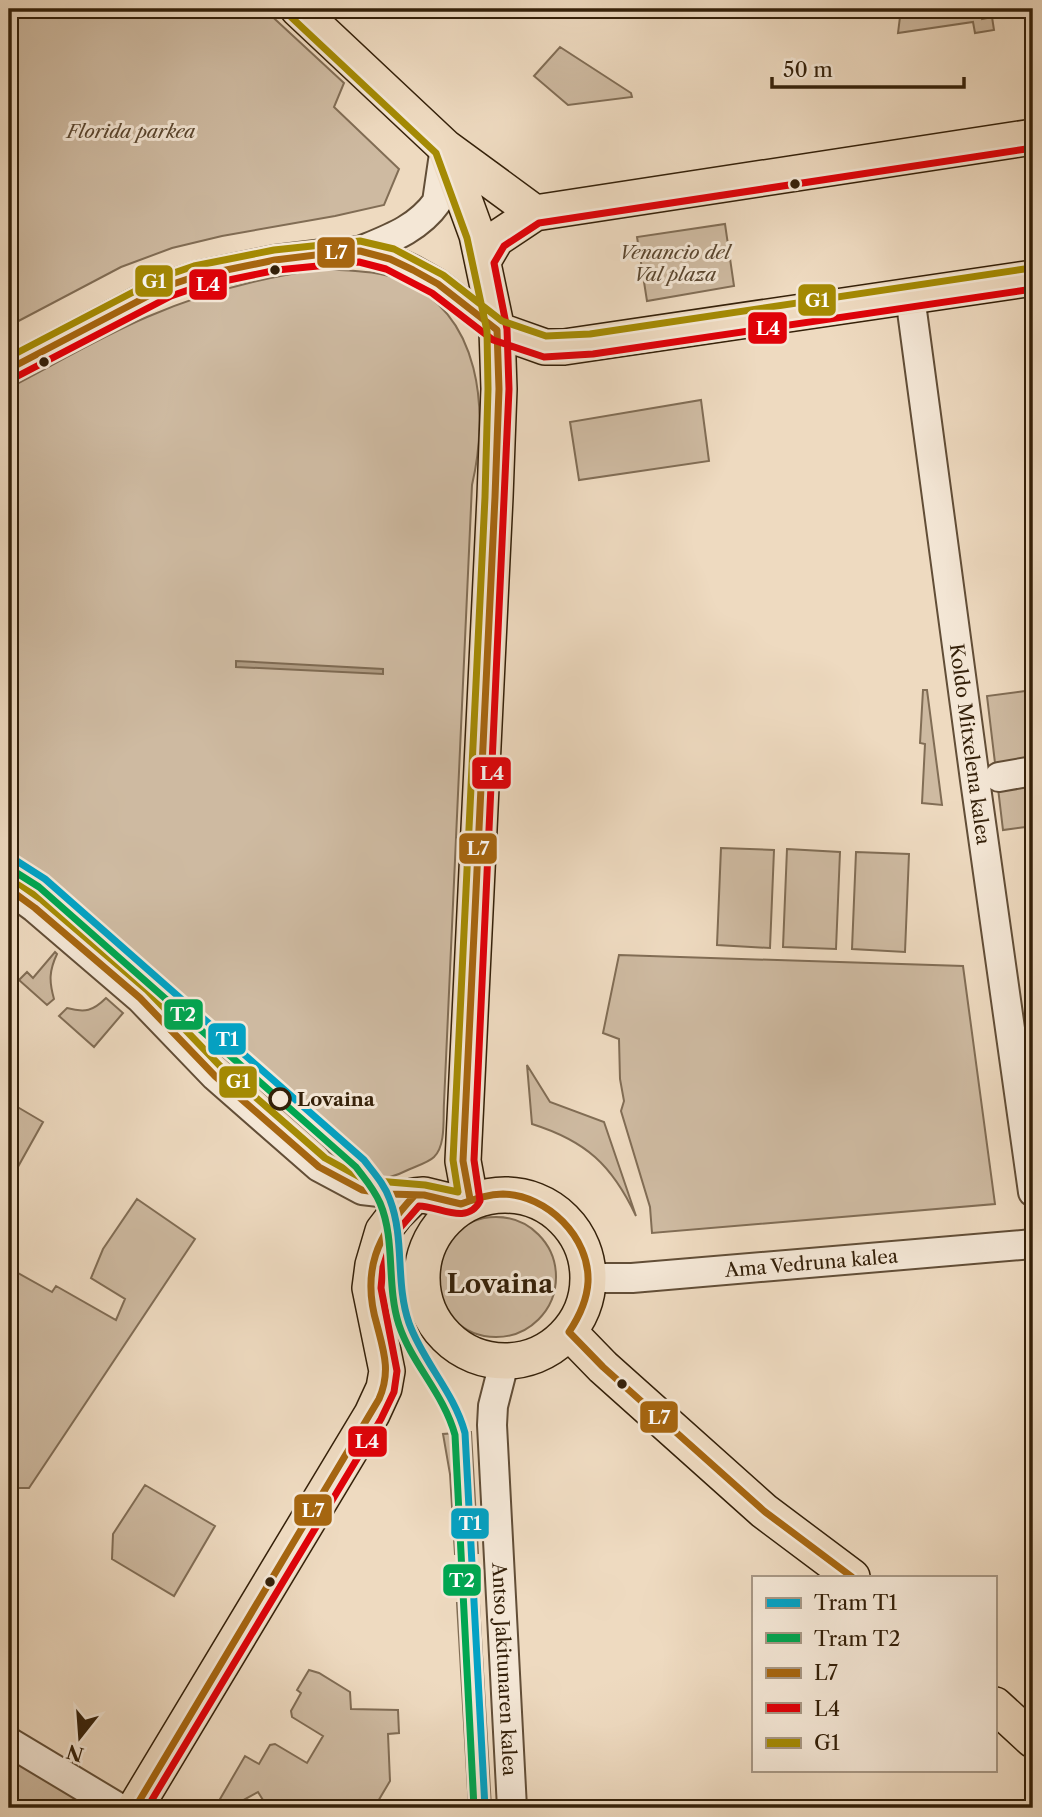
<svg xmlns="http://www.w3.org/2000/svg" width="1042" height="1817" viewBox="0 0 1042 1817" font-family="'Libre Caslon Text',serif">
  <rect width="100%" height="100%" fill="#eedac0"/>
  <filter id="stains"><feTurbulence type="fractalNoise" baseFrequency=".00286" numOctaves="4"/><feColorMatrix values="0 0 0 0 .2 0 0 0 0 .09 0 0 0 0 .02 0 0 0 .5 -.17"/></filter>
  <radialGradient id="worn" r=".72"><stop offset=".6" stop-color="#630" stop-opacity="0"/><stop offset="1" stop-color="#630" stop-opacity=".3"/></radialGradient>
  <path fill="#cebaa1" stroke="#816d55" stroke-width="2" d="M 9,9 L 264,9 L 344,83 L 334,107 L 399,169 L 384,205 L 335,216 L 222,236 L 172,248 L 121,267 L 9,326 Z
    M 901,9 L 933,9 L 942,18 L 979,10 L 982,19 L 992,17 L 994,30 L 975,33 L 973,22 L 898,33 Z
    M 560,47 L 631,93 L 632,97 L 568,105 L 534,76 Z
    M 725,224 L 734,286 L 647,301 L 637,237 Z
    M 323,269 C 350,271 378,270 402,281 C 482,314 489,412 472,485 L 444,1103 C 443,1118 446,1146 434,1157 C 429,1162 417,1166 410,1169 C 370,1189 352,1181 325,1147 C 221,1056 119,961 9,878 L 9,388 C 55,364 100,337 147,317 C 202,293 264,277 323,269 Z
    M 701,400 L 709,461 L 579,480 L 570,422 Z
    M 923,690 L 927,690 L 942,805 L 922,803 L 925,744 L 920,743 Z
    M 1033,690 L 1033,826 L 1003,830 L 987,696 Z
    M 721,848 L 774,850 L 770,948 L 717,945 Z
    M 787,849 L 840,852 L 836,949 L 783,947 Z
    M 856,852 L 909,854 L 905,952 L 852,949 Z
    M 55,952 L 57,954 C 49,971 49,981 54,999 L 47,1005 L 19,980 L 27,972 L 33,978 Z
    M 619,955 L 963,966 L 995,1204 L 652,1233 L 650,1207 L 621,1111 L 624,1101 L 620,1079 L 619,1039 L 603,1033 Z
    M 106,998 L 123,1013 L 94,1047 L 59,1016 L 67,1008 C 85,1013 93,1011 106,998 Z
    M 527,1065 L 550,1102 L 604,1122 L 636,1216 C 612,1165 586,1141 532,1124 Z
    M 9,1102 L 43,1122 L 10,1181 L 9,1180 Z
    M 137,1199 L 195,1239 L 29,1488 L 9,1488 L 9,1268 L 52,1292 L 56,1286 L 116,1320 L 125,1299 L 91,1278 L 103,1249 Z
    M436 1277a60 60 0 1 1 120 0a60 60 0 1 1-120 0Z
    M 471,1432 L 478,1553 L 455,1554 L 450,1474 L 443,1434 Z
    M 145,1485 L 215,1526 L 174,1596 L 112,1559 L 113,1534 Z
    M 479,1603 L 491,1807 L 469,1808 L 457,1603 Z
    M 309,1670 L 319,1673 L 350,1692 L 351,1709 L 398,1710 L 399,1733 L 388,1734 L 390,1781 L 374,1808 L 268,1808 L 258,1792 L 229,1808 L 219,1808 L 216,1806 L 245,1756 L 259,1764 L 270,1745 L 275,1744 L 307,1763 L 323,1736 L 292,1717 L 291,1711 L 301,1693 L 297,1690 Z
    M 9,1757 L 92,1808 L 24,1808 L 9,1799 Z"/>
  <path fill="#af9b82" stroke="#7e6a52" stroke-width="2" d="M 236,661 L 383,669 L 383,674 L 236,667 Z"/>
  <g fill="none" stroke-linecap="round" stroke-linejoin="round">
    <defs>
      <g id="minor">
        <path d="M 360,251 C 389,239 418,229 437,202 L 445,147"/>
        <path id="s1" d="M 910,296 L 975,780 L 1033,1192"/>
        <path d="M 9,369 L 167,286 L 197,276 L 275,260 L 340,252 L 360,251 L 390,259 L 413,270 L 438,284 L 497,330"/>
        <path d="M 999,777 L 1033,771"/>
        <path d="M 9,889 L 35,908 L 140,998 L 215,1076 L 319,1167 L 362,1190 L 414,1196"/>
        <path id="s2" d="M 588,1278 L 632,1278 L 1033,1244"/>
        <path id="s3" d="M 504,1363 L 493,1406 L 492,1425 L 512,1808"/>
        <path d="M 9,1742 L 119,1808"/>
      </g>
      <path id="major" d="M 298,9 L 445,147 L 477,235 L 497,330 L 499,389 L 495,497 L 463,1161 L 470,1199
        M 445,147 L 535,213
        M 483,261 L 496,239 L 535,213 L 1033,137
        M 497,330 L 545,347 L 564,347 L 1033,278
        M422 1278a83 83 0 1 1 166 0a83 83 0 1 1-166 0Z
        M 569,1332 L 603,1367 L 764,1511 L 852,1577
        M 995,1705 L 1033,1740
        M 135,1808 L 372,1414 L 384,1388 L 387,1371 L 370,1288 L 373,1265 L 383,1231 L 396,1214 L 414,1196 L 424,1195 L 461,1204"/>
    </defs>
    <use href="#minor" stroke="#624e37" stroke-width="32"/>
    <use href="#major" stroke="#342009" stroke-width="38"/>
    <use href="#minor" stroke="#f4e7d6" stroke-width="28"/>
    <use href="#major" stroke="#eedac0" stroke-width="35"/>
    <defs>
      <path id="bus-1" d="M 9,369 L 167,286 L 197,276 L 275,260 L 340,252 L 360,251 L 390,259 L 413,270 L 438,284 L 497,330 L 499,389 L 495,497 L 463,1161 L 470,1199
        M 9,889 L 35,908 L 140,998 L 215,1076 L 319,1167 L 362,1190 L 389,1194 L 424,1195 L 461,1204
        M 461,1204 C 475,1199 488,1194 503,1194 C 547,1195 590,1237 588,1282 C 587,1301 579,1317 569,1332 L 603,1367 L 764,1511 L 852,1577
        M 135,1808 L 379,1399 C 391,1372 384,1352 377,1325 C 361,1271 377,1235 414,1196"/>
      <path id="bus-2" d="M 14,378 L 171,296 L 200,286 L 277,270 L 359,262 L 386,269 L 432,293 L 493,340 L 544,357 L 593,354 L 1033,289
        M 147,1808 L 381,1419 L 394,1392 L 397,1371 L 381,1288 L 383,1267 L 393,1236 L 419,1206 C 439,1206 467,1226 480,1201 L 474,1160 L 509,389 L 507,329 L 494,263 L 504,246 L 539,223 L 1033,148"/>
      <path id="bus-3" d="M 9,357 L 162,277 L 194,266 L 274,250 L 360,241 L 394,249 L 443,275 L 502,321 L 546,336 L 590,334 L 1031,268
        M 15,881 L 42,900 L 147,990 L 222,1068 L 325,1158 L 365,1180 L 425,1185 L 458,1192 L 453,1160 L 485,497 L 488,389 L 487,331 L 467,238 L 436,153 L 291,17"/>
    </defs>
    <use href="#bus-1" stroke="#f4e7d6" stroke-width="12"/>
    <use href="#bus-2" stroke="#f4e7d6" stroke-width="12"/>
    <use href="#bus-3" stroke="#f4e7d6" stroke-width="12"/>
    <use href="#bus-1" stroke="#a66610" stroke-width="7"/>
    <use href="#bus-2" stroke="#e00109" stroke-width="7"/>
    <use href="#bus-3" stroke="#a48a04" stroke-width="7"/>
    <defs>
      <path id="tram-1" d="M 9,856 L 45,879 L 364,1160 C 374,1173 385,1185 390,1200 C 405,1239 395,1283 409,1323 C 423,1362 454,1392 465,1433 L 485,1808"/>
      <path id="tram-2" d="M 9,868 L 39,887 L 356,1167 C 365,1179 374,1189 380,1203 C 396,1241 386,1285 399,1325 C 412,1364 444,1394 455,1435 L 474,1808"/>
    </defs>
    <use href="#tram-1" stroke="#f4e7d6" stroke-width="12"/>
    <use href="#tram-2" stroke="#f4e7d6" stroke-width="12"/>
    <use href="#tram-1" stroke="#03a2c4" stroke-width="7"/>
    <use href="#tram-2" stroke="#00a651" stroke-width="7"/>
  </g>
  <g fill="#342009" stroke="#f4e7d6" stroke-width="2.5">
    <circle cx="795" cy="184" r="6"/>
    <circle cx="275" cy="270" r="6"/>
    <circle cx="44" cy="362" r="6"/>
    <circle cx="622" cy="1384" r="6"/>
    <circle cx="270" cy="1582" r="6"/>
  </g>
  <circle fill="#f4e7d6" stroke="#342009" stroke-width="3.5" cx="280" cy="1099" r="10"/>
  <g text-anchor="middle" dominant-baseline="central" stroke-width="6" stroke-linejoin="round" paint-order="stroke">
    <g font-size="19" font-style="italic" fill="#5a462f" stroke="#f4e7d6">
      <text x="131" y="131">Florida parkea</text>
      <text x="675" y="252">Venancio del<tspan x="675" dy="22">Val plaza</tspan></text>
    </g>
    <g font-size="19" fill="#342009" stroke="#f4e7d6">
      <text stroke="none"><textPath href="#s1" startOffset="452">Koldo Mitxelena kalea</textPath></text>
      <text stroke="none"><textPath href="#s2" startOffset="224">Ama Vedruna kalea</textPath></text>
      <text stroke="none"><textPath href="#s3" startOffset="308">Antso Jakitunaren kalea</textPath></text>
    </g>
    <g font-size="19" font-weight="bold" fill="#342009" stroke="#f4e7d6" text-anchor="start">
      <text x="297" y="1099">Lovaina</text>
    </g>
    <g font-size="26" font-weight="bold" fill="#342009" stroke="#f4e7d6">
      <text x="500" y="1284">Lovaina</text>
    </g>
  </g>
  <g stroke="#f4e7d6" stroke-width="2.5">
    <rect x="316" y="236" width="40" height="33" rx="7" fill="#a66610"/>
    <rect x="134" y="264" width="40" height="34" rx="7" fill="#a48a04"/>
    <rect x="188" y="268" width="40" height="33" rx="7" fill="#e00109"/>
    <rect x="797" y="283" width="40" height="34" rx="7" fill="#a48a04"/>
    <rect x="747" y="311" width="41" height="34" rx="7" fill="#e00109"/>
    <rect x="471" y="756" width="41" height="34" rx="7" fill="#e00109"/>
    <rect x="458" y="832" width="40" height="33" rx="7" fill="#a66610"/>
    <rect x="163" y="998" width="41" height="33" rx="7" fill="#00a651"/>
    <rect x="207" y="1022" width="40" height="34" rx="7" fill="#03a2c4"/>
    <rect x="218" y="1065" width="40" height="34" rx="7" fill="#a48a04"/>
    <rect x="639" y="1400" width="40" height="34" rx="7" fill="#a66610"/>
    <rect x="347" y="1425" width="41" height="33" rx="7" fill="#e00109"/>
    <rect x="293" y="1493" width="40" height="34" rx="7" fill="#a66610"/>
    <rect x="450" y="1507" width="40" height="33" rx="7" fill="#03a2c4"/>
    <rect x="442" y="1563" width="40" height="34" rx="7" fill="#00a651"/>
  </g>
  <g font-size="19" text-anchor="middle" font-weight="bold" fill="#fff">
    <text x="336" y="259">L7</text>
    <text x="154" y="288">G1</text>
    <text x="208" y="291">L4</text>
    <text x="817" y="307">G1</text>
    <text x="768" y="335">L4</text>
    <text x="492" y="780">L4</text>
    <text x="478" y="855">L7</text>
    <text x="183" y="1021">T2</text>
    <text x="227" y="1046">T1</text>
    <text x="238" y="1088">G1</text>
    <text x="659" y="1424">L7</text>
    <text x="367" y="1448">L4</text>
    <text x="313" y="1517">L7</text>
    <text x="470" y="1530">T1</text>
    <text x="462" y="1587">T2</text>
  </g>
  <rect width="1042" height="1817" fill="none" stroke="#eedac0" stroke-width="35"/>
  <rect x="10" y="10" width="1021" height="1796" fill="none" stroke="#342009" stroke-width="3.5"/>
  <rect x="18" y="18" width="1007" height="1782" fill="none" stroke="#342009" stroke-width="2"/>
  <rect x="752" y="1576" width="245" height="196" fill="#f4e7d6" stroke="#a79784" stroke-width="2"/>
  <rect x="766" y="1598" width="35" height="10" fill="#03a2c4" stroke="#a79784" stroke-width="2"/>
  <text x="814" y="1610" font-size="21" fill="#342009">Tram T1</text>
  <rect x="766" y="1633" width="35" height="10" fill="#00a651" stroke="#a79784" stroke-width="2"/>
  <text x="814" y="1646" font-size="21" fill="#342009">Tram T2</text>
  <rect x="766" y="1668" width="35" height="10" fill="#a66610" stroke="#a79784" stroke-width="2"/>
  <text x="814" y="1680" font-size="21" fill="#342009">L7</text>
  <rect x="766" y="1703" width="35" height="10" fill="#e00109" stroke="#a79784" stroke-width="2"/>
  <text x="814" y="1716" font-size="21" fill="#342009">L4</text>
  <rect x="766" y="1738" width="35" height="10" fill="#a48a04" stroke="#a79784" stroke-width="2"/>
  <text x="814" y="1750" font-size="21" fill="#342009">G1</text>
  <g transform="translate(80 1737) rotate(197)" stroke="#f4e7d6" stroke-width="5" paint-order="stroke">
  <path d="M0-5L12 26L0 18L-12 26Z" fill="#342009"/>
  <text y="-10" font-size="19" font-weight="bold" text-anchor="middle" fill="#342009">N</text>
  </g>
  <path d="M772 77v10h192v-10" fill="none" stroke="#342009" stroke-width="3.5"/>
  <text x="783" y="77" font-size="21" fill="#342009" stroke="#f4e7d6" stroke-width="5" paint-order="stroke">50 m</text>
  <rect width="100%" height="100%" filter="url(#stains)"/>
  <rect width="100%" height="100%" fill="url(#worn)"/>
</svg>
